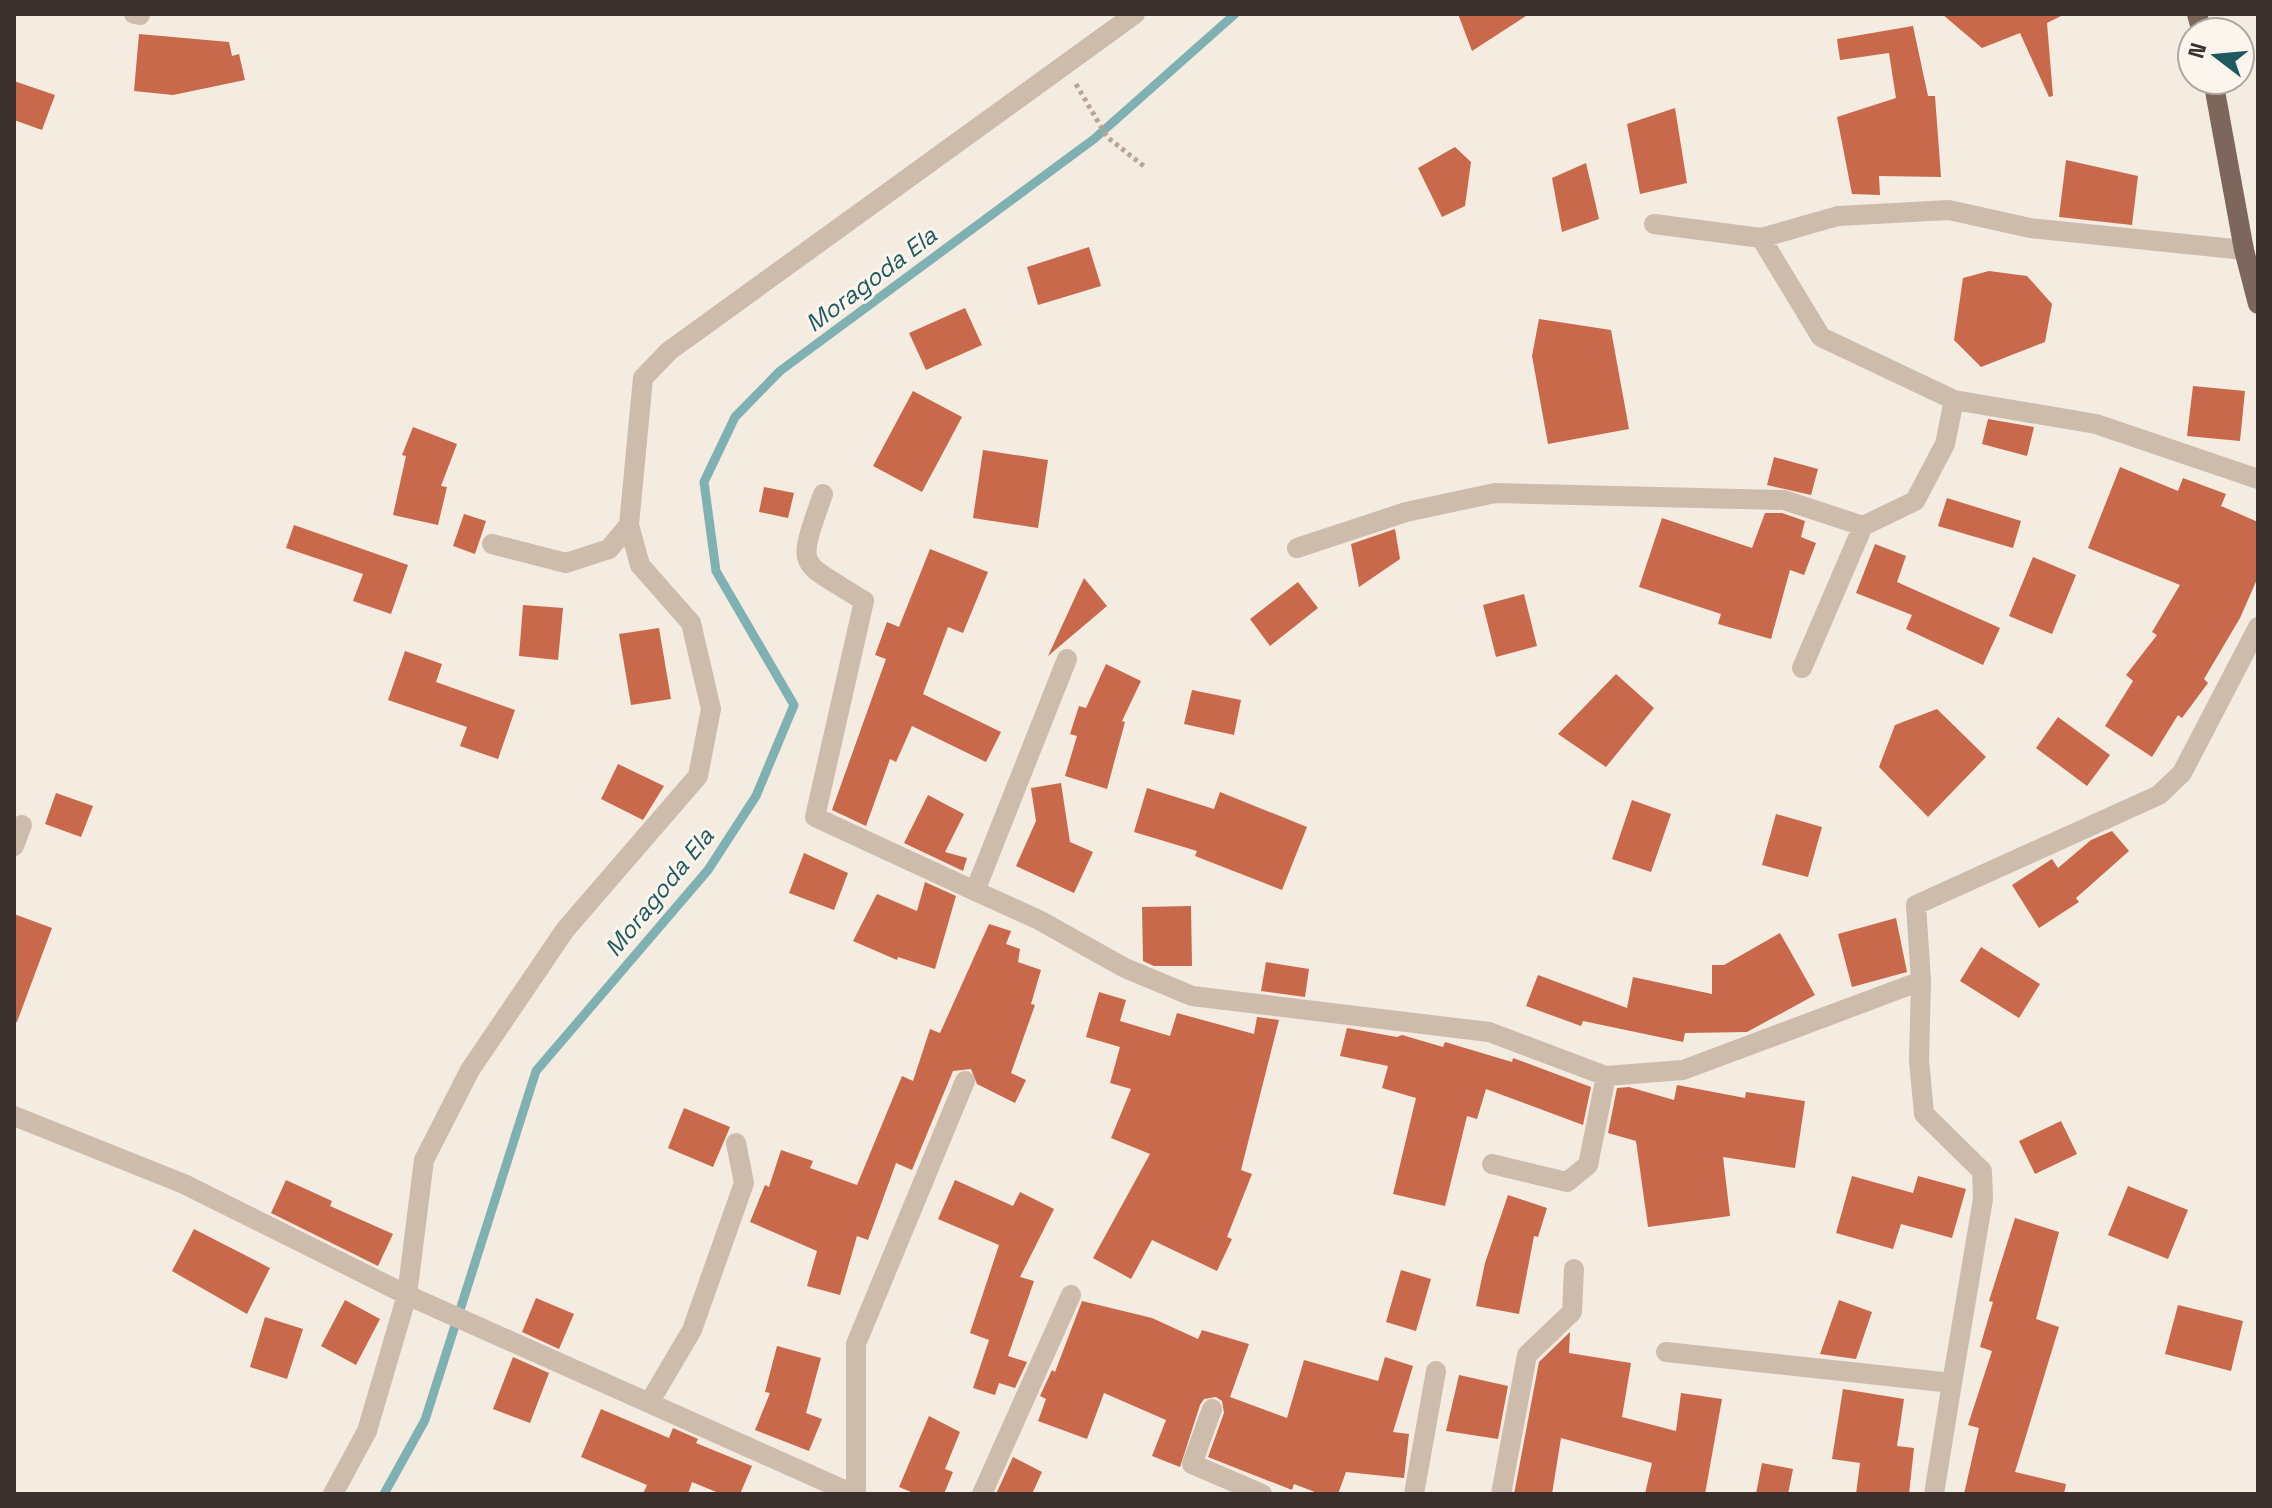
<svg xmlns="http://www.w3.org/2000/svg" width="2272" height="1508" viewBox="0 0 2272 1508" font-family="'Space Grotesk',sans-serif">
  <rect width="100%" height="100%" fill="#f4ebe1"/>
  <g fill="none" stroke-linecap="round" stroke-linejoin="round">
    <path stroke="#7fb0b2" stroke-width="9" d="M 384,1494 L 425,1420 L 536,1071 L 708,870 L 756,796 L 794,705 L 716,571 L 704,482 L 735,417 L 780,371 L 1094,139 L 1235,14"/>
  </g>
  <path fill="#c8694b" d="M 1458,14 L 1529,14 L 1472,51 Z
    M 1942,14 L 2065,14 L 2047,23 L 2053,96 L 2049,97 L 2020,33 L 1982,48 Z
    M 1913,26 L 1928,96 L 1935,96 L 1941,177 L 1879,176 L 1880,195 L 1852,194 L 1837,117 L 1896,98 L 1889,53 L 1840,60 L 1837,39 Z
    M 139,34 L 229,42 L 232,56 L 239,54 L 245,80 L 173,95 L 134,91 Z
    M 14,81 L 55,95 L 42,130 L 14,120 Z
    M 1675,108 L 1687,183 L 1640,194 L 1627,124 Z
    M 1455,147 L 1471,162 L 1465,206 L 1442,217 L 1418,168 Z
    M 2066,160 L 2138,176 L 2132,225 L 2059,217 Z
    M 1586,163 L 1599,219 L 1562,232 L 1552,178 Z
    M 1089,247 L 1101,286 L 1038,305 L 1027,267 Z
    M 1989,271 L 2027,276 L 2052,304 L 2045,342 L 1981,367 L 1954,340 L 1963,278 Z
    M 965,308 L 982,345 L 926,370 L 909,333 Z
    M 1539,319 L 1611,330 L 1629,429 L 1548,444 L 1532,356 Z
    M 2193,386 L 2245,391 L 2240,441 L 2187,436 Z
    M 913,391 L 962,417 L 922,492 L 873,466 Z
    M 1988,419 L 2034,427 L 2027,456 L 1982,444 Z
    M 413,427 L 457,444 L 441,486 L 447,487 L 438,525 L 393,515 L 406,456 L 402,455 Z
    M 983,450 L 1048,460 L 1038,528 L 973,518 Z
    M 1774,457 L 1818,469 L 1811,495 L 1767,485 Z
    M 2120,467 L 2178,491 L 2183,478 L 2226,494 L 2221,506 L 2258,522 L 2258,577 L 2240,618 L 2204,679 L 2208,683 L 2182,718 L 2178,715 L 2152,757 L 2105,726 L 2133,681 L 2126,675 L 2157,635 L 2152,632 L 2180,585 L 2088,548 Z
    M 764,487 L 794,493 L 788,518 L 759,512 Z
    M 1947,498 L 2021,521 L 2013,548 L 1938,526 Z
    M 1765,513 L 1782,513 L 1805,521 L 1801,537 L 1816,543 L 1804,575 L 1790,570 L 1771,639 L 1718,624 L 1721,614 L 1639,587 L 1662,518 L 1752,548 Z
    M 464,514 L 486,521 L 475,554 L 453,546 Z
    M 294,525 L 408,565 L 391,614 L 353,601 L 363,574 L 286,548 Z
    M 1395,529 L 1400,559 L 1359,587 L 1351,544 Z
    M 1875,544 L 1906,556 L 1897,582 L 2000,628 L 1983,665 L 1906,629 L 1912,615 L 1856,593 Z
    M 930,549 L 988,572 L 963,633 L 948,627 L 923,694 L 1001,732 L 986,762 L 912,726 L 896,762 L 890,759 L 866,826 L 832,810 L 886,659 L 875,655 L 887,622 L 899,627 Z
    M 2033,557 L 2076,575 L 2052,634 L 2009,616 Z
    M 1084,578 L 1107,606 L 1048,656 Z
    M 1298,582 L 1318,608 L 1270,646 L 1250,619 Z
    M 1524,594 L 1537,646 L 1496,657 L 1483,605 Z
    M 523,605 L 563,608 L 558,660 L 519,656 Z
    M 659,628 L 671,699 L 631,705 L 619,634 Z
    M 405,651 L 442,664 L 436,682 L 515,710 L 498,759 L 460,746 L 467,727 L 388,700 Z
    M 1106,664 L 1141,681 L 1122,721 L 1125,722 L 1107,789 L 1065,776 L 1077,736 L 1070,734 L 1079,706 L 1086,708 Z
    M 1616,674 L 1654,708 L 1606,767 L 1558,734 Z
    M 1192,690 L 1241,700 L 1234,735 L 1184,724 Z
    M 1937,709 L 1986,757 L 1928,817 L 1879,767 L 1895,725 Z
    M 2058,717 L 2110,755 L 2087,786 L 2036,748 Z
    M 618,764 L 664,786 L 643,820 L 601,799 Z
    M 1061,783 L 1070,842 L 1093,852 L 1074,893 L 1016,866 L 1036,821 L 1031,788 Z
    M 1147,788 L 1214,809 L 1220,792 L 1307,827 L 1282,890 L 1195,856 L 1197,851 L 1134,832 Z
    M 56,793 L 93,806 L 81,837 L 45,824 Z
    M 928,795 L 964,814 L 945,852 L 967,858 L 963,871 L 904,843 Z
    M 1632,800 L 1671,814 L 1651,872 L 1612,859 Z
    M 1776,814 L 1822,827 L 1808,877 L 1762,865 Z
    M 2112,831 L 2129,851 L 2076,898 L 2079,902 L 2039,928 L 2012,885 L 2052,859 L 2058,868 L 2091,840 Z
    M 804,853 L 848,873 L 834,910 L 789,893 Z
    M 925,882 L 956,896 L 935,969 L 898,957 L 897,960 L 853,941 L 877,894 L 917,911 Z
    M 1191,906 L 1192,966 L 1154,966 L 1143,961 L 1142,907 Z
    M 14,914 L 52,928 L 17,1022 L 14,1022 Z
    M 1896,918 L 1907,972 L 1852,987 L 1838,934 Z
    M 989,924 L 1011,931 L 1006,944 L 1020,949 L 1018,962 L 1041,970 L 1031,1004 L 1035,1005 L 1011,1073 L 1026,1080 L 1015,1103 L 977,1084 L 971,1069 L 953,1071 L 912,1170 L 896,1163 L 868,1240 L 857,1236 L 840,1295 L 807,1286 L 817,1251 L 750,1222 L 765,1185 L 769,1187 L 781,1150 L 813,1161 L 810,1168 L 857,1185 L 902,1076 L 913,1081 L 930,1029 L 940,1033 Z
    M 1780,933 L 1815,995 L 1747,1032 L 1685,1033 L 1683,1042 L 1583,1021 L 1581,1026 L 1526,1006 L 1538,975 L 1627,1008 L 1633,977 L 1712,994 L 1712,965 L 1724,965 Z
    M 1981,947 L 2040,984 L 2019,1018 L 1960,981 Z
    M 1266,962 L 1309,969 L 1305,997 L 1261,991 Z
    M 1099,992 L 1126,1000 L 1120,1021 L 1170,1036 L 1177,1013 L 1254,1034 L 1257,1017 L 1279,1020 L 1241,1170 L 1252,1174 L 1227,1237 L 1232,1239 L 1217,1271 L 1152,1240 L 1131,1279 L 1093,1258 L 1150,1154 L 1111,1138 L 1131,1089 L 1110,1083 L 1120,1047 L 1086,1037 Z
    M 1347,1028 L 1397,1037 L 1402,1035 L 1443,1047 L 1445,1042 L 1512,1062 L 1513,1058 L 1591,1087 L 1583,1125 L 1486,1089 L 1477,1119 L 1467,1116 L 1445,1206 L 1393,1194 L 1416,1098 L 1382,1088 L 1388,1066 L 1340,1056 Z
    M 1677,1085 L 1745,1098 L 1746,1092 L 1805,1101 L 1795,1168 L 1723,1157 L 1730,1216 L 1648,1227 L 1636,1141 L 1608,1133 L 1617,1088 L 1629,1087 L 1674,1100 Z
    M 684,1108 L 730,1127 L 713,1167 L 668,1148 Z
    M 2061,1121 L 2077,1154 L 2035,1174 L 2019,1141 Z
    M 1852,1176 L 1913,1193 L 1918,1176 L 1966,1189 L 1952,1238 L 1901,1224 L 1893,1249 L 1836,1233 Z
    M 286,1180 L 332,1201 L 330,1206 L 393,1234 L 378,1266 L 271,1213 Z
    M 955,1180 L 1013,1206 L 1020,1192 L 1054,1209 L 1020,1277 L 1034,1281 L 1008,1356 L 1027,1362 L 1015,1388 L 999,1383 L 995,1395 L 973,1388 L 989,1340 L 970,1333 L 999,1245 L 938,1219 Z
    M 2128,1186 L 2188,1210 L 2168,1259 L 2108,1235 Z
    M 1508,1195 L 1547,1208 L 1538,1237 L 1534,1236 L 1519,1314 L 1476,1306 L 1485,1263 Z
    M 2015,1218 L 2059,1232 L 2036,1319 L 2059,1327 L 2015,1472 L 2066,1484 L 2064,1494 L 1964,1494 L 1979,1428 L 1968,1425 L 1992,1351 L 1980,1347 L 1993,1302 L 1989,1301 Z
    M 194,1229 L 270,1268 L 247,1314 L 172,1271 Z
    M 1401,1270 L 1431,1279 L 1416,1331 L 1386,1322 Z
    M 536,1298 L 574,1314 L 559,1349 L 522,1332 Z
    M 345,1300 L 380,1319 L 356,1365 L 321,1346 Z
    M 1839,1300 L 1872,1312 L 1856,1359 L 1820,1354 Z
    M 1082,1301 L 1152,1318 L 1198,1339 L 1202,1330 L 1249,1344 L 1230,1397 L 1287,1418 L 1304,1360 L 1378,1381 L 1385,1357 L 1413,1366 L 1393,1432 L 1409,1434 L 1404,1478 L 1346,1472 L 1338,1494 L 1320,1494 L 1294,1484 L 1292,1490 L 1208,1457 L 1224,1413 L 1222,1401 L 1216,1397 L 1204,1399 L 1200,1405 L 1180,1467 L 1152,1456 L 1166,1420 L 1104,1393 L 1087,1439 L 1038,1421 L 1046,1399 L 1040,1396 L 1052,1370 L 1055,1372 Z
    M 2178,1305 L 2243,1321 L 2231,1371 L 2165,1354 Z
    M 265,1317 L 303,1329 L 287,1379 L 250,1367 Z
    M 1570,1332 L 1569,1353 L 1631,1363 L 1622,1417 L 1676,1431 L 1681,1393 L 1722,1399 L 1705,1494 L 1645,1494 L 1652,1463 L 1561,1438 L 1552,1494 L 1514,1494 L 1539,1362 Z
    M 777,1346 L 821,1358 L 806,1413 L 822,1419 L 809,1451 L 755,1430 L 770,1393 L 765,1392 Z
    M 513,1357 L 549,1373 L 530,1423 L 493,1409 Z
    M 1459,1375 L 1508,1386 L 1498,1439 L 1446,1431 Z
    M 1843,1389 L 1904,1399 L 1897,1446 L 1914,1448 L 1909,1494 L 1856,1494 L 1860,1463 L 1832,1459 Z
    M 601,1409 L 669,1438 L 673,1428 L 698,1439 L 696,1443 L 752,1466 L 740,1494 L 721,1494 L 692,1482 L 688,1494 L 643,1494 L 647,1485 L 581,1457 Z
    M 929,1416 L 960,1432 L 945,1469 L 953,1472 L 944,1494 L 916,1494 L 899,1487 Z
    M 1013,1457 L 1042,1472 L 1032,1494 L 996,1494 Z
    M 1762,1463 L 1793,1469 L 1788,1494 L 1756,1494 Z"/>
  <g fill="none" stroke-linecap="round" stroke-linejoin="round">
    <path stroke="#b9a596" stroke-width="5" stroke-dasharray="4 4" stroke-linecap="butt" d="M 1076,84 L 1107,137 L 1145,167"/>
    <path stroke="#cdbbac" stroke-width="20" d="M 134,14 L 140,15
      M 1654,224 L 1761,238 L 1821,337 L 1954,400 L 2096,424 L 2258,479
      M 1761,238 L 1838,216 L 1949,210 L 2030,228 L 2244,250
      M 823,494 C 796,572 797,558 864,601 L 815,817 L 975,891
      M 492,544 L 566,563 L 609,549 L 629,525 L 643,378 L 669,351 L 1135,14
      M 1297,548 L 1406,512 L 1495,493 L 1784,500 L 1863,526 L 1915,501 L 1945,444 L 1954,400
      M 1067,659 L 975,891 L 1039,920 L 1125,968 L 1192,996 L 1489,1032 L 1606,1076 L 1683,1070 L 1921,981 L 1916,905 L 2159,795 L 2182,773 L 2258,627
      M 1802,668 L 1863,526
      M 14,846 L 22,825
      M 1921,981 L 1919,1060 L 1924,1114 L 1982,1171 L 1983,1199 L 1952,1383
      M 14,1116 L 184,1184 L 407,1295 L 853,1494
      M 1492,1164 L 1567,1182 L 1588,1165 L 1606,1076
      M 1666,1352 L 1952,1383 L 1934,1494
      M 649,1403 L 692,1330 L 744,1183 L 736,1143
      M 1212,1409 L 1192,1464 L 1262,1494
      M 333,1494 L 367,1431 L 407,1295 L 424,1160 L 470,1070 L 565,930 L 698,776 L 711,709 L 691,623 L 640,565 L 629,525
      M 856,1494 L 856,1344 L 965,1081
      M 982,1494 L 1071,1295
      M 1414,1494 L 1436,1371
      M 1501,1494 L 1527,1355 L 1572,1312 L 1574,1269"/>
    <path stroke="#7d675c" stroke-width="20" d="M 2197,14 L 2202,32
      M 2213,80 L 2244,250 L 2258,304"/>
  </g>
  <g text-anchor="middle" dominant-baseline="central" stroke-width="6" stroke-linejoin="round" paint-order="stroke">
    <g font-size="24" font-style="italic" fill="#1f5a5e" stroke="#fbf5ee">
      <text transform="translate(871 279) rotate(-37)">Moragoda Ela</text>
      <text transform="translate(659 892) rotate(-51)">Moragoda Ela</text>
    </g>
  </g>
  <rect width="2272" height="1508" fill="none" stroke="#3b302b" stroke-width="32"/>
  <g transform="translate(2216 56) rotate(286)"><circle r="38" fill="#fbf5ee" stroke="#aea6a0" stroke-width="2"/>
  <path d="M0-6L14 30L0 20L-14 30Z" fill="#1f5a5e"/>
  <text y="-12" font-size="22" font-weight="bold" text-anchor="middle" fill="#3b302b">N</text>
  </g>
</svg>
